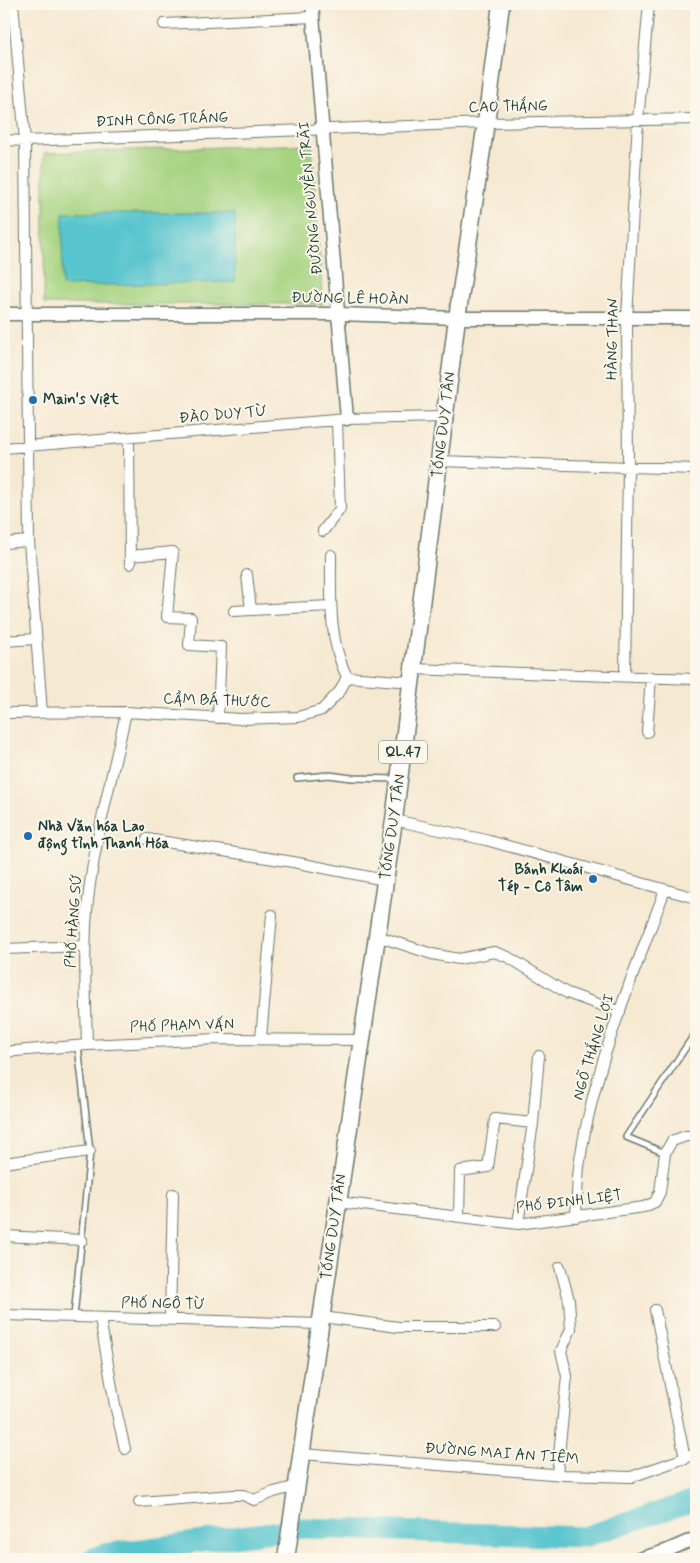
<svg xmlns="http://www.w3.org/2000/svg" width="700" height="1563" viewBox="0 0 700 1563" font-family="Mynerve,sans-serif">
  <rect width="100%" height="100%" fill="#fbf7ec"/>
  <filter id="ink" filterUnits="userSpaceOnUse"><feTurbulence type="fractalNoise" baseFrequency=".02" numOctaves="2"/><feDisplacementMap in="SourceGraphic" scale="10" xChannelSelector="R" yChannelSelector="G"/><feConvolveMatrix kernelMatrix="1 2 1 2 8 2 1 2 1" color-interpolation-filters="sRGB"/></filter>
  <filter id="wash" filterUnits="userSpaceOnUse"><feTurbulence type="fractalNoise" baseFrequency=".0096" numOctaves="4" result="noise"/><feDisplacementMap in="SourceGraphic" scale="20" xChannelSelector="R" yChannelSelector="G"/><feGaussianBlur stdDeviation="1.12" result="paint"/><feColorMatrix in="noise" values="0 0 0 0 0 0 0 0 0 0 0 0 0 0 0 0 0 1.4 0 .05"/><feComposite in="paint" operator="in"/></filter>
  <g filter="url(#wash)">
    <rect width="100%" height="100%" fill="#f6e9d2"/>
    <path fill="#a5d380" stroke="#62885a" d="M 312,144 L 323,304 L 44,304 L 44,153 Z"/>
    <path fill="#58c5ce" stroke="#3c8181" d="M 63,213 L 235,213 L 235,282 L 62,286 Z"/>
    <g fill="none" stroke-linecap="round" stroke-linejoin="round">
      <path stroke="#58c5ce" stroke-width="21" d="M 91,1559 L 104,1554 L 302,1528 L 584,1537 L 696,1500"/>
    </g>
  </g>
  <g filter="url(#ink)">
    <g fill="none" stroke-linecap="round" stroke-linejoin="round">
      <defs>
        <path id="service" d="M 297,778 L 329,775 L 352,778 L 396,779
          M 665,1153 L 626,1137 L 696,1032
          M 74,1317 L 90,1151 L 78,1046"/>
        <path id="minor" d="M 13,4 L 25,141 L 29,541 L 42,712
          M 164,24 L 313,17
          M 4,140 L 25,141 L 486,123 L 696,119
          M 129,438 L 130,564
          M 4,448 L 347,419 L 445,417
          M 439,461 L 696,469
          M 323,531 L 340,509 L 337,420
          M 4,543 L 29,541
          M 331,555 C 331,596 328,639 347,677
          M 130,556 L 173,552 L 167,617 L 191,618 L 189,645 L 221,647 L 218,718
          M 247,575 L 251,610 L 330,606
          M 234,611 L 251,610
          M 4,641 L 35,639
          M 413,669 L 696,679
          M 625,676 L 628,467 L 627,318 L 638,120 L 649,4
          M 347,677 L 412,682
          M 4,713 L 126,712 L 241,719 L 298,717 L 322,710 L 340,691 L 347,677
          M 647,732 L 651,677
          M 394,820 L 486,840 L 696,898
          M 147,839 L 293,862 L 385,880
          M 377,936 L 432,954 L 459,959 L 494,952 L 508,957 L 567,993 L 620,1012
          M 4,949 L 85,946
          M 261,1038 L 272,915
          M 87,1045 C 86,997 83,948 88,900 C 95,837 113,774 126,712
          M 4,1052 L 87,1045 L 217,1039 L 362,1040
          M 4,1163 L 90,1151
          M 338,1202 L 518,1224 L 644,1207 L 655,1202 L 660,1192 L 665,1153 L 672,1141 L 686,1136 L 696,1136
          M 459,1217 L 460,1171 L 488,1167 L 495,1119 L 533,1123
          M 576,1217 C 577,1198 577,1179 580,1160 C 594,1067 632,978 665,890
          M 518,1224 L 533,1123 L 539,1056
          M 4,1236 L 82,1240
          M 655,1310 L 685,1459
          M 4,1315 L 321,1324
          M 322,1317 L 398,1327 L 495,1327
          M 100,1318 L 115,1405 L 125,1449
          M 170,1318 L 173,1194
          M 302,1454 L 564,1475 L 631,1477 L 696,1454
          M 557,1474 L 567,1376 L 561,1351 L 571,1329 L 569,1300 L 560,1267
          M 139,1502 L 234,1495 L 243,1495 L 254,1500 L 274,1492 L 297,1486"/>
        <path id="tertiary" d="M 312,4 L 347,419
          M 4,314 L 338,314 L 457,318 L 696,318
          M 639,1559 L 666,1551 L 696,1538"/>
        <path id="trunk" d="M 286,1559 L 394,820 L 457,318 L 486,123 L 501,4"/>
      </defs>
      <use href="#service" stroke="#6a796b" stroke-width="8"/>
      <use href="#minor" stroke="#6a796b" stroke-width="12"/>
      <use href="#tertiary" stroke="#6a796b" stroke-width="15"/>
      <use href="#trunk" stroke="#6a796b" stroke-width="19"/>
      <use href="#service" stroke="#fff" stroke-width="5"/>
      <use href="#minor" stroke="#fff" stroke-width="10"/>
      <use href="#tertiary" stroke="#fff" stroke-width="12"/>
      <use href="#trunk" stroke="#fff" stroke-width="16"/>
    </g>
  </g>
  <g fill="#1f6fb2" stroke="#fbf7ec" stroke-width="2">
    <circle cx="33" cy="400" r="5"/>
    <circle cx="28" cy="836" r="5"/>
    <circle cx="593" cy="879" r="5"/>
  </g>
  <g text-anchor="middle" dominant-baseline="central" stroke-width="4" stroke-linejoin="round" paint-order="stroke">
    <rect fill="#fbf7ec" stroke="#61756b" stroke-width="1" x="379" y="740.5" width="48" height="23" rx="4"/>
    <g font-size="14" font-weight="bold" fill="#1f3d34">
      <text x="403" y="752">QL.47</text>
    </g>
    <g font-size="15" fill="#1f3d34" stroke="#fbf7ec">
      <text transform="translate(508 107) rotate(-1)">CAO THẮNG</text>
      <text transform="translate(162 120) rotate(-2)">ĐINH CÔNG TRÁNG</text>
      <text transform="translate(311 198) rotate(-95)">ĐƯỜNG NGUYỄN TRÃI</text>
      <text transform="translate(350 299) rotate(1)">ĐƯỜNG LÊ HOÀN</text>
      <text transform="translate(613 339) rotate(-89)">HÀNG THAN</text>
      <text transform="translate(223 415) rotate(-5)">ĐÀO DUY TỪ</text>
      <text transform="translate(444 425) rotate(-83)">TỐNG DUY TÂN</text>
      <text transform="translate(217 701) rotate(2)">CẦM BÁ THƯỚC</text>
      <text transform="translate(393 827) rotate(-82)">TỐNG DUY TÂN</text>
      <text transform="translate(74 921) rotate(-86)">PHỐ HÀNG SỨ</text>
      <text transform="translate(182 1026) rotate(-2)">PHỐ PHẠM VẤN</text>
      <text transform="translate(594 1047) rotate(-73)">NGÕ THẮNG LỢI</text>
      <text transform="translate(569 1202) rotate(-7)">PHỐ ĐINH LIỆT</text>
      <text transform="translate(334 1227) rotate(-82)">TỐNG DUY TÂN</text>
      <text transform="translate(163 1304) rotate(1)">PHỐ NGÔ TỪ</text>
      <text transform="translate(502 1454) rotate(4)">ĐƯỜNG MAI AN TIÊM</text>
    </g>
    <g font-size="15" font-weight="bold" fill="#1f3d34" stroke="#fbf7ec" text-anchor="start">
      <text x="43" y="400">Main's Việt</text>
      <text x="38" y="827">Nhà Văn hóa Lao<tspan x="38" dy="17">động tỉnh Thanh Hóa</tspan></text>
      <text x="583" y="870" text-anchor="end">Bánh Khoái<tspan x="583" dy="17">Tép - Cô Tâm</tspan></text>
    </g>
  </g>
  <rect width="700" height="1563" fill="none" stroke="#fbf7ec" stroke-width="20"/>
</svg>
